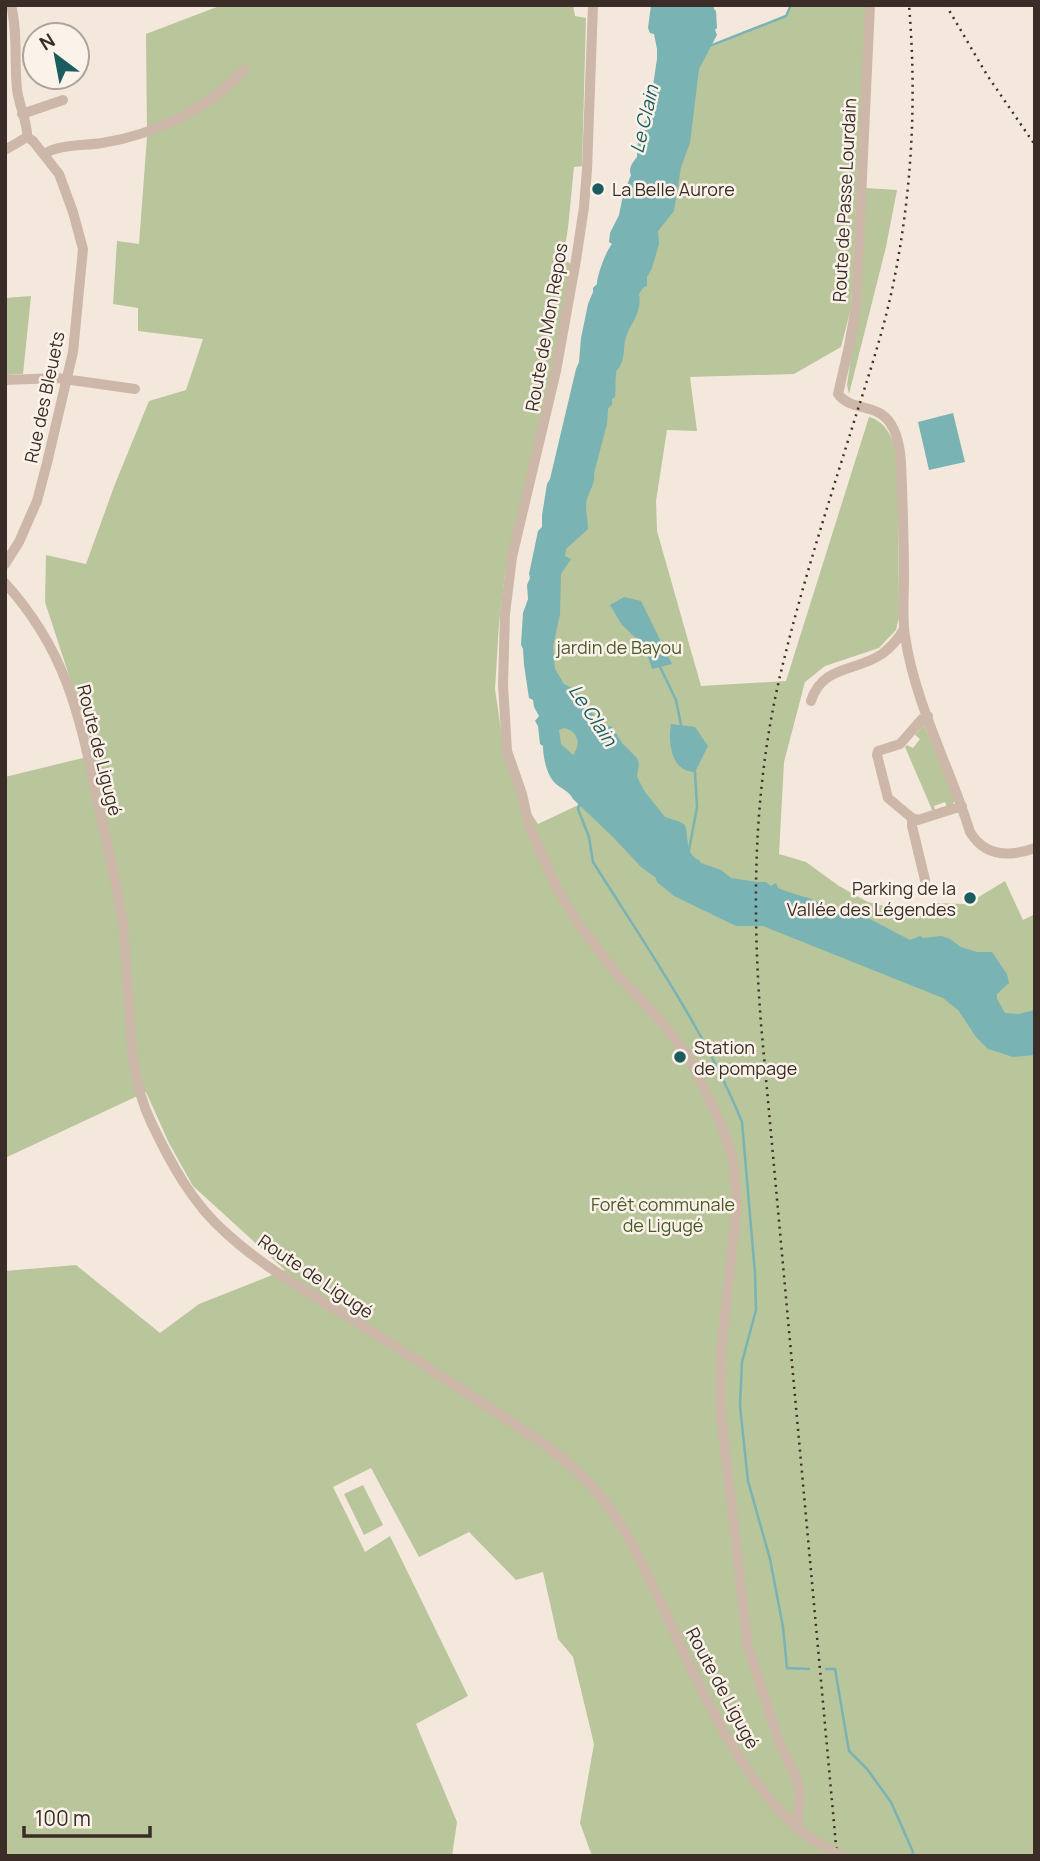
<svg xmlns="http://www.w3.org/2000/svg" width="1040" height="1861" viewBox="0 0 1040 1861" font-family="Manrope,sans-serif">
  <rect width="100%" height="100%" fill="#f4e8dd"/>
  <path fill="#b9c59b" d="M 222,5 L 573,5 L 575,16 L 586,18 L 582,166 L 574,167 L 568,228 L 563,259 L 571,264 L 550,379 L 505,574 L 499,624 L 495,689 L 505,758 L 518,794 L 538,824 L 589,800 L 553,739 L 545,618 L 685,58 L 786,16 L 792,5 L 866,5 L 851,308 L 841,347 L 794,374 L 690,377 L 697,431 L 667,430 L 656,501 L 657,531 L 701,686 L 786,681 L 869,417 C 887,422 892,438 898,455 L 899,617 L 896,630 L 879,648 L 825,666 L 805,682 L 784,762 L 779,854 L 806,862 L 839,886 L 868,902 L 934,918 L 931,903 L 967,904 L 1005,881 L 1023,920 L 1035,914 L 1035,1856 L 592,1856 L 580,1823 L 594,1744 L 573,1657 L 558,1639 L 543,1572 L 516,1580 L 469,1532 L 419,1557 L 371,1468 L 333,1487 L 365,1552 L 390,1536 L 468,1696 L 416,1724 L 457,1822 L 452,1856 L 5,1856 L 5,1271 L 76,1265 L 160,1333 L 199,1304 L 285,1270 L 193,1186 L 169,1143 L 146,1092 L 5,1158 L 5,777 L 95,755 L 45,602 L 46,555 L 86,564 L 115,484 L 149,401 L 186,390 L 203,339 L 138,331 L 138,308 L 113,304 L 117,241 L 139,244 L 147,137 L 146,34 Z
    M 865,188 L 897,190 L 886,247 L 849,394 L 847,385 L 861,289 Z
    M 31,296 L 23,374 L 5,375 L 5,298 Z
    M 924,724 L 955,800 L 953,804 L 947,807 L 945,802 L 934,806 L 935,811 L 933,812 L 905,747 L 907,745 L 913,748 L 920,739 L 915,735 Z
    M 363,1485 L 383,1525 L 364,1535 L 344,1494 Z"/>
  <path fill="#7ab3b3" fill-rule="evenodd" d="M 651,5 L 714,5 L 714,9 L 716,11 L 717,28 L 715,30 L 717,35 L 699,69 L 690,143 L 681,167 L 674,211 L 658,231 L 659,244 L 652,268 L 647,277 L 647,286 L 643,288 L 639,294 C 642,315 631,321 626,337 C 623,346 625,356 621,364 C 617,373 618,365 616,374 C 615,382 616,390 615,397 L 612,399 L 612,404 L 608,409 L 607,424 L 594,473 C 596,485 586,494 586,506 C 586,514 588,521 588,529 L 566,549 L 565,556 L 571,559 L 561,574 L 560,614 L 553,647 L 555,669 L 564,684 L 572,688 L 588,706 L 595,718 L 600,723 L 612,727 L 622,743 L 637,758 L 639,764 L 637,777 L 645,792 L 665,817 L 678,821 L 685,825 C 689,838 685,854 699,860 L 701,863 L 721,870 L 731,878 L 757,882 L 766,882 L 771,886 L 776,883 L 778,888 C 792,895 811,896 825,906 L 864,916 L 910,940 L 920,936 L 923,938 L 941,936 L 950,939 L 961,947 L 977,952 L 992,952 L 1007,974 L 1009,983 L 997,994 L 997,999 L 1005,1013 L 1019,1014 L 1035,1010 L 1035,1055 L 1013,1057 L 988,1049 L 976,1037 L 958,1010 L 943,998 L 763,926 L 736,926 L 674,896 L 657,882 L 656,878 L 641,867 L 613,837 L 573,799 C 568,790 563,790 556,784 C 547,776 543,758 543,746 L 540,744 L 538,726 L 535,721 L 539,716 L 534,707 L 533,700 L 529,698 L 524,665 L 523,649 L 521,645 L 523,613 L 528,599 L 527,585 L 530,578 L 529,574 L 538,531 L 542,527 L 542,515 L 547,484 L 550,479 L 576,369 L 579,362 L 581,338 L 588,304 L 593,292 L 593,288 L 597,284 C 597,275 606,251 612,244 L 609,242 L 610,233 L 619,215 L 623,195 L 631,175 C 628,168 633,162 637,157 C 638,143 637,127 648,118 L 657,59 L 657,49 L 654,34 L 650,33 L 648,28 ZM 564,728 C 579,731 581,745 573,755 L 561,744 L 559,730 Z
    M 953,413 L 965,462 L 929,470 L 918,422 Z
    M 624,597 L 641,601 L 672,664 L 652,669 L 645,647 L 622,625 L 610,605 Z
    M 671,724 L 695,727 L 708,746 L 695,772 C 671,772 668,742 671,724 Z"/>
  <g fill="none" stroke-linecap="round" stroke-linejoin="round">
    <path stroke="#7ab3b3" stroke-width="2.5" d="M 710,46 L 786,16 L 791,5
      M 660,667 L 676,700 L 681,725
      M 580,803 L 578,809 L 589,837 L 593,862 C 646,946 704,1029 742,1122 L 755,1273 L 756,1310 L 742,1362 L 740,1406 L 748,1481 L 770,1559 L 783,1627 L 787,1668 L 809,1669
      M 689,850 L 697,807 L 695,772
      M 826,1669 L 835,1669 L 849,1751 L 867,1769 L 891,1802 L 913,1852 L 912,1856"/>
    <path stroke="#cdb7a8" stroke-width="10" d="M 11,5 C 18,33 14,61 17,89 C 18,102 29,127 27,137
      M 593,5 L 587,170 L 584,207 L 576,260 L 556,371 L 512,557 L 505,614 L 503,685 L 507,751 L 522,794 L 529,825 L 556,887 L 580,926 L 617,974 L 658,1018 L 689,1057 L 718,1118 L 733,1158 L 737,1205 L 721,1351 L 720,1407 L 748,1647 L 780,1744 L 796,1777 L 800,1792 L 797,1828
      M 870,5 L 856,306 L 849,346 L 838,394 C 853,414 881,400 894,430 C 902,448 901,468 902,487 C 903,517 904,547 904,577 C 904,596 902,617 905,636 C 915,704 950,767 970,832 C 985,857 1010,857 1035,848
      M 22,114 L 63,100
      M 5,150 L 27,137
      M 44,154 C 60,144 83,146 102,143 C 154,135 208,109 244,70
      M 5,380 L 57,378 L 135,389
      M 5,564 L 19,542 L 37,501 L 47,463 L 73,352 L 83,249 L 73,212 L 59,174 L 33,141 L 27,137
      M 5,583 C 69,653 81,723 100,812 C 107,846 116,879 121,912 C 124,928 125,944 126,960 C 131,1014 127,1072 151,1122 C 170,1162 192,1203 225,1232 C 264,1268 311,1294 355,1321 C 400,1349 444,1378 488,1407 C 523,1430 559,1451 588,1482 C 618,1514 636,1550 654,1589 C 694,1671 737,1785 813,1840
      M 811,701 C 822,665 856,672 882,654 C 891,647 899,638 904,629
      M 928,716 L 922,719 L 900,744 L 878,751 L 877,755 L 888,798 L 912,818 L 918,820 L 962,806
      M 912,818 L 912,826 L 925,880"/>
    <path stroke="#3a2d28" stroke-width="2.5" stroke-dasharray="2 5" stroke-linecap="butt" d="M 946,5 L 987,75 L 1035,145
      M 837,1856 L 761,1024 C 752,907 753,791 780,676 C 801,587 830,499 857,412 C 870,372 883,331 892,290 C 912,195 917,101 909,5"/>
    <path stroke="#cdb7a8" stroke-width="10" d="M 813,1840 L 841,1856"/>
  </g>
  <g fill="#1b5d5e" stroke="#fbf2ea" stroke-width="2.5">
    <circle cx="598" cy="189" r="7"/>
    <circle cx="970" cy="898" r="7"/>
    <circle cx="680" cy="1057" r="7"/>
  </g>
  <g text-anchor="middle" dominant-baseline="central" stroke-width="5" stroke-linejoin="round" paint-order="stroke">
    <g font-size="18" fill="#3a2d28" stroke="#fbf2ea" text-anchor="start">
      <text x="612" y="189">La Belle Aurore</text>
      <text x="956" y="888" text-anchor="end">Parking de la<tspan x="956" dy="21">Vallée des Légendes</tspan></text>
      <text x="694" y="1047">Station<tspan x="694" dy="21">de pompage</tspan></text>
    </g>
    <g font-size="18" fill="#3a2d28" stroke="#fbf2ea">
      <text transform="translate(844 200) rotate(-87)">Route de Passe Lourdain</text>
      <text transform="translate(546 327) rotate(-80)">Route de Mon Repos</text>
      <text transform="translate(44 397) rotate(-78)">Rue des Bleuets</text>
      <text transform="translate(100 750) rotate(76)">Route de Ligugé</text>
      <text transform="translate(316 1276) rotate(34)">Route de Ligugé</text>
      <text transform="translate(723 1688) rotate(62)">Route de Ligugé</text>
    </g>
    <g font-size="18" fill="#4b5a2a" stroke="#fbf2ea">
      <text x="619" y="647">jardin de Bayou</text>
      <text x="663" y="1204">Forêt communale<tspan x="663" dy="21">de Ligugé</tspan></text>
    </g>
    <g font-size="19" font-style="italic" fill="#1b5d5e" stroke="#fbf2ea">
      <text transform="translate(644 119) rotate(-77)">Le Clain</text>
      <text transform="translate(593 715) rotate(56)">Le Clain</text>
    </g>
  </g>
  <rect width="1040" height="1861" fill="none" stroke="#3a2d28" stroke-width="14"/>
  <g transform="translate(56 56) rotate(328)"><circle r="33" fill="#fbf2ea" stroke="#aea39c" stroke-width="2"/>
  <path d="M0-5L12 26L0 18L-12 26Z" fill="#1b5d5e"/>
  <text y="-10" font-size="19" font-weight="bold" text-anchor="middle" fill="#3a2d28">N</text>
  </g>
  <path d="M24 1826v10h126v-10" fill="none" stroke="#3a2d28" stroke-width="3.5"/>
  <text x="35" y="1826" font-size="21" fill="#3a2d28" stroke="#fbf2ea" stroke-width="5" paint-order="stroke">100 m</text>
</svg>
